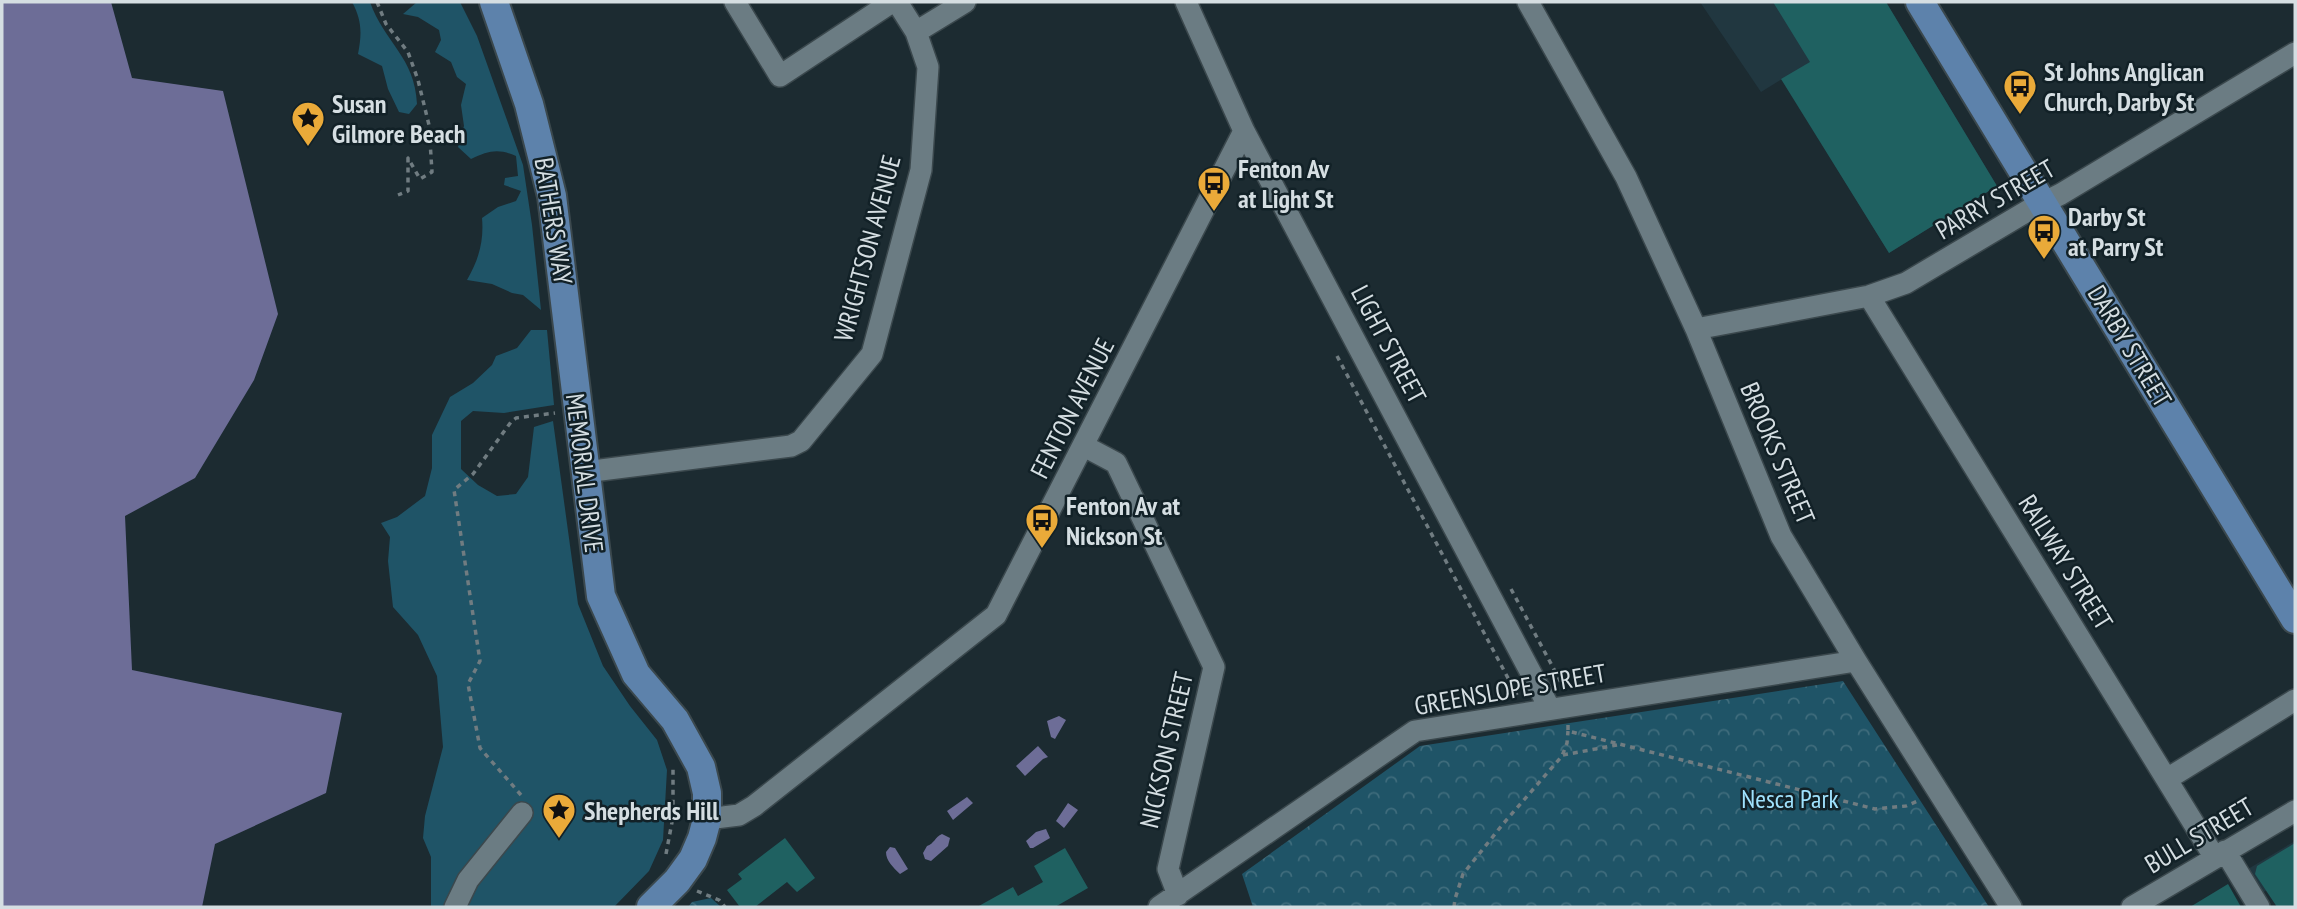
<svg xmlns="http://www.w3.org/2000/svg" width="2297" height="909" viewBox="0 0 2297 909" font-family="'PT Sans Narrow',sans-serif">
  <defs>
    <pattern id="forest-crowns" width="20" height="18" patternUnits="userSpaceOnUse" patternTransform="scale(1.75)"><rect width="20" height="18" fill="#1f5467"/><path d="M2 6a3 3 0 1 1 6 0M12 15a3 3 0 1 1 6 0" fill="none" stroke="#3f6c7c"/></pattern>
  </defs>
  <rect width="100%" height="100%" fill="#1c2b31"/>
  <path fill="#213740" d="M 1700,2 L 1886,2 L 1997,186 L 1889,253 L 1782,79 L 1761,92 Z
    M 2295,841 L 2295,874 L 2262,893 L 2248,869 Z"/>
  <path fill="#1f5467" d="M 352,2 L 370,2 C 384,42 415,57 417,104 L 409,114 L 399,112 L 388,89 L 382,66 L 358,54 C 362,34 362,20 352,2 Z
    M 417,2 L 460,2 L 477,36 L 523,165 L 532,225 L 541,310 L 523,295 L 512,293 L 492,284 L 467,280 C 479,259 484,241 482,218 L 498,207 L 516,201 L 521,191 L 504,185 L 505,178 L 518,176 L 516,156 C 498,148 488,151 471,159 L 458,147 L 464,126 L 461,105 L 466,84 L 457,77 L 451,62 L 435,52 L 441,40 L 439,30 L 418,17 L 403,14 Z
    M 531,330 L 547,330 L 554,405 L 504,413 L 473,411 L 461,421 L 461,469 L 478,485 L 497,496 L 516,494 L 528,477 L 534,427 L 553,421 L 578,604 L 603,666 L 630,706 L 657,740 L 667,770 L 663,840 L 649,871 L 614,907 L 431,907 L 431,857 L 423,838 L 425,816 L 443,747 L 437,676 L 418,635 L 393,607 L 388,561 L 390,537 L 381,523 L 397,517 L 425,496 L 432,468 L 432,435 L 450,397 L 473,383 L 492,365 L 496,356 L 517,348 Z"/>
  <path fill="url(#forest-crowns)" d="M 1843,681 L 1989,907 L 1253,907 L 1242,874 L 1420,746 Z
    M 711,898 L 721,907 L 688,907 L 692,902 Z"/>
  <path fill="#6d6d97" d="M 2,2 L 111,2 L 132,78 L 223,91 L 278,314 L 254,380 L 195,478 L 125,516 L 132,670 L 342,713 L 326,793 L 215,844 L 202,907 L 2,907 Z
    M 1059,716 L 1066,720 L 1055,739 L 1051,737 L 1047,721 Z
    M 1038,746 L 1048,757 L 1043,759 L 1025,776 L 1016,766 Z
    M 967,797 L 973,803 L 953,820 L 947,811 Z
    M 1068,803 L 1078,810 L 1064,828 L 1056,821 Z
    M 1046,829 L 1050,838 L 1033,848 L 1030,848 L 1026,841 L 1036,832 Z
    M 942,834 L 950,838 L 948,846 L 931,861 L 925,859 L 923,853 L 927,846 C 934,844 935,837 942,834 Z
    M 890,847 L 895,848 L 908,869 L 900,874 C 893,867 886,861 886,852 Z"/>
  <path fill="#1f6161" d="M 1773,2 L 1886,2 L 1997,186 L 1889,253 L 1781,79 L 1810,62 Z
    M 785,838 L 815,878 L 797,892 L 787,882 L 755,907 L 740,907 L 727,890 L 742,879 L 738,874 Z
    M 2295,843 L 2295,907 L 2277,907 L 2255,874 L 2257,866 Z
    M 1065,848 L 1088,888 L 1055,907 L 977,907 L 1013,887 L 1018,896 L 1043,882 L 1034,866 Z
    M 2228,884 L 2241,907 L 2190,907 Z"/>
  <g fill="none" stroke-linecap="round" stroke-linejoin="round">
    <defs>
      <path id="minor" d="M 735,2 L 780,76 L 892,2
        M 1186,2 L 1244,131 L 1550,709
        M 1528,2 L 1626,177 L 1696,329 L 1781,536 L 1856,661 L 2011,907
        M 916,32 L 965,2
        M 1869,296 L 2215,858
        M 1696,329 L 1869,296 L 1906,283 L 2029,210 L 2061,194 L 2295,53
        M 1084,446 L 1116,463 L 1214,667 L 1168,869 L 1178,895
        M 585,472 L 791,446 L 801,441 L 872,354 L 921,170 L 928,67 L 916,32 L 897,2
        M 2167,779 L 2295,700
        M 707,819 L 739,815 L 754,806 L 996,615 L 1244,131
        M 2225,851 L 2259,907
        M 455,907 L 468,880 L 522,813
        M 1159,907 L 1415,731 L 1856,661
        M 2132,907 L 2295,811"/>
      <path id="major" d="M 494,2 L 529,104 L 552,196 L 601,596 L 636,674 L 675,720 L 701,767 L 707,793 L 707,819 L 702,838 L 693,859 L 677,881 L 651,907
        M 1920,2 L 2295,619"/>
    </defs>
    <use href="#minor" stroke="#3b484d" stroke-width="24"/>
    <use href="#major" stroke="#3b484d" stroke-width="32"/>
    <path stroke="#707c81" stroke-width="3.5" stroke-dasharray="5 5" stroke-linecap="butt" d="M 377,2 L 386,24 L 408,52 L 418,80 L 429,125 L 432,172 L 420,179 L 408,158 L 408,191 L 398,195
      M 1337,356 L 1517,695
      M 1511,589 L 1564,688
      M 1568,725 L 1568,731 L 1875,809 L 1906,806 L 1920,800
      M 1563,755 L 1617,745
      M 521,795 L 480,748 L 468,684 L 480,661 L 454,490 L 473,474 L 511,422 L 516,418 L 555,413
      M 666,854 L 673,817 L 673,765
      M 697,891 L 719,900 L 725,907
      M 1454,907 L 1455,899 L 1463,874 L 1503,824 L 1562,756 L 1567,743 L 1568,731"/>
    <use href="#minor" stroke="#6b7c83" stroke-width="21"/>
    <use href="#major" stroke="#5d82ab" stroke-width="28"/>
  </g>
  <defs>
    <symbol id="bus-pin" viewBox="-11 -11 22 30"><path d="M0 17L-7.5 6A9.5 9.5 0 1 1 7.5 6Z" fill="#eaaa39" stroke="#122127"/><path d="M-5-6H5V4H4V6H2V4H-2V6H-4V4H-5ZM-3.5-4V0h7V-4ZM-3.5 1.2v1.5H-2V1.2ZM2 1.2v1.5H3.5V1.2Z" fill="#111"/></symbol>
    <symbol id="sight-pin" viewBox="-11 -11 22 30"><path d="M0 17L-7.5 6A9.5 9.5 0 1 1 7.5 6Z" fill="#eaaa39" stroke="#122127"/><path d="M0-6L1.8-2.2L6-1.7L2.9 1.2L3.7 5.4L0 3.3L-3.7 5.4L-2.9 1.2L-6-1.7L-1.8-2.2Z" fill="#111"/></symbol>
  </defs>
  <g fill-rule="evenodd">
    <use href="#bus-pin" x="2001" y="67" width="38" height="52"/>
    <use href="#sight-pin" x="289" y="99" width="38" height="52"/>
    <use href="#bus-pin" x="1195" y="164" width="38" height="52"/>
    <use href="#bus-pin" x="2025" y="212" width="38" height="52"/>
    <use href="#bus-pin" x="1023" y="501" width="38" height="52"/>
    <use href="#sight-pin" x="540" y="791" width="38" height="52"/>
  </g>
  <g text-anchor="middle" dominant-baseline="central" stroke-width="5" stroke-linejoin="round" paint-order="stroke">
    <g font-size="26" font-weight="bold" fill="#d5dee2" stroke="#122127" text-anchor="start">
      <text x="2044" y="71">St Johns Anglican<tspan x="2044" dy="30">Church, Darby St</tspan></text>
      <text x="332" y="103">Susan<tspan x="332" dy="30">Gilmore Beach</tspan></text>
      <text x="1238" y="168">Fenton Av<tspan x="1238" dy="30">at Light St</tspan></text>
      <text x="2068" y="216">Darby St<tspan x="2068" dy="30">at Parry St</tspan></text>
      <text x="1066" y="505">Fenton Av at<tspan x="1066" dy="30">Nickson St</tspan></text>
      <text x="584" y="810">Shepherds Hill</text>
    </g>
    <g font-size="26" fill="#d5dee2" stroke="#122127">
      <text transform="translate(1995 199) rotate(-30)">PARRY STREET</text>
      <text transform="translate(554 221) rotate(81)">BATHERS WAY</text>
      <text transform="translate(867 248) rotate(-75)">WRIGHTSON AVENUE</text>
      <text transform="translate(1389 344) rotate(62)">LIGHT STREET</text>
      <text transform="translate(2130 346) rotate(59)">DARBY STREET</text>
      <text transform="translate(1072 408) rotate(-63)">FENTON AVENUE</text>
      <text transform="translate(1778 453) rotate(67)">BROOKS STREET</text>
      <text transform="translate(585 473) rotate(83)">MEMORIAL DRIVE</text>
      <text transform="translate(2066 562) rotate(58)">RAILWAY STREET</text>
      <text transform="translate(1510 689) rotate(-10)">GREENSLOPE STREET</text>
      <text transform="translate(1166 750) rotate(-77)">NICKSON STREET</text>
      <text transform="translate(2199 835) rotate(-31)">BULL STREET</text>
    </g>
    <g font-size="26" fill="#9fe1fc" stroke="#122127">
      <text x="1790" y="798">Nesca Park</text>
    </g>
  </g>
  <rect width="2297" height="909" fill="none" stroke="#d5dee2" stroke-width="7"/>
</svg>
